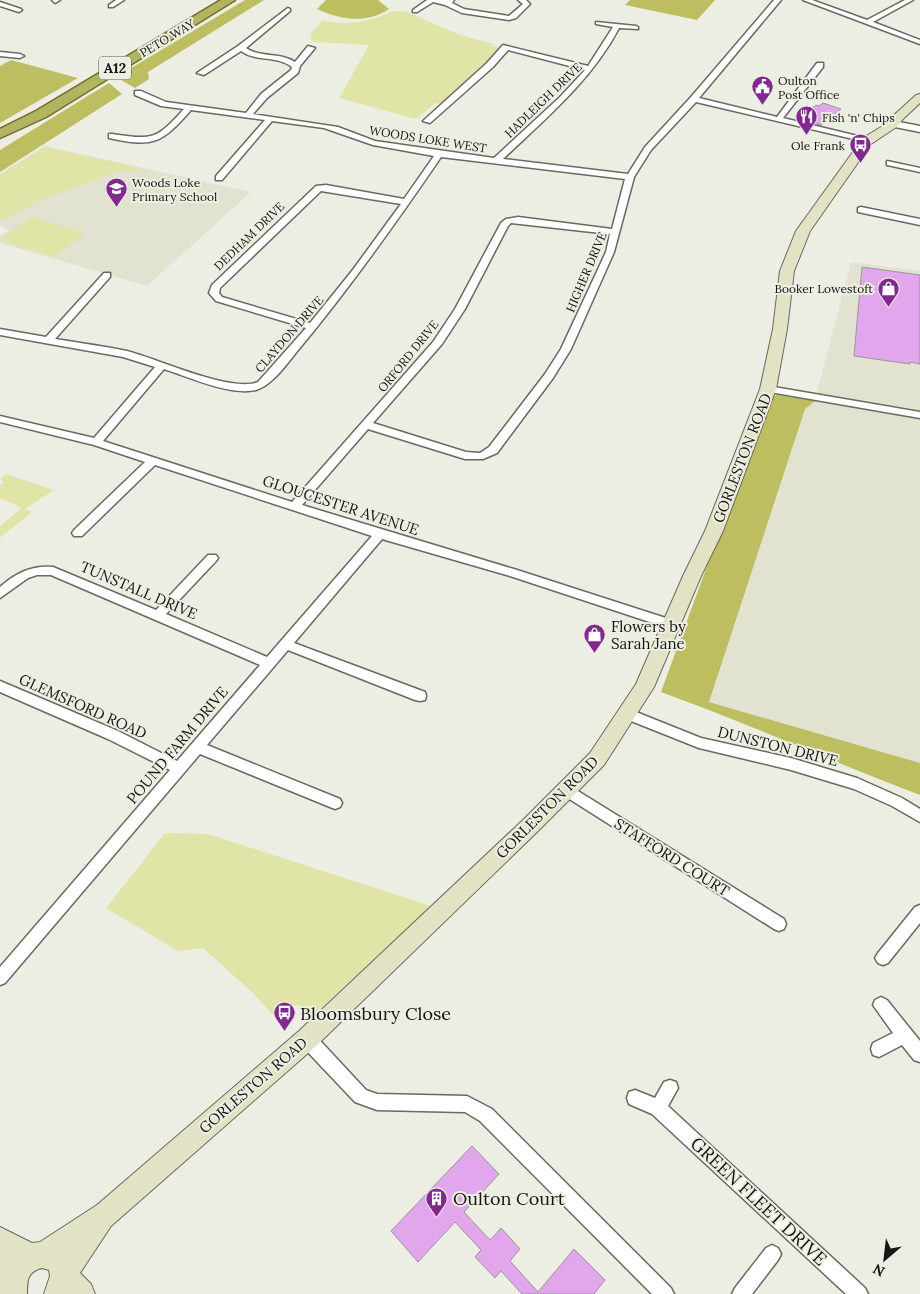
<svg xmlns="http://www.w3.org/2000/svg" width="920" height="1294" viewBox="0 0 920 1294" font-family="Lora,serif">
  <rect width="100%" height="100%" fill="#edeee3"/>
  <path fill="#e1e2d0" d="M 45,146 L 251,192 L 147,286 L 0,243 L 0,235 L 9,231 L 0,225 L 0,174 Z
    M 851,262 L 920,271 L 920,763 L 709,702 L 805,409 L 815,400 Z"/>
  <path fill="#e1e4a7" d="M 393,11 L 405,11 L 460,35 L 494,44 L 492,46 L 499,47 L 488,64 L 441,104 L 435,103 L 416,119 L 339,98 L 369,45 L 313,42 L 310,34 L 323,20 C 345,27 373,21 393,11 Z
    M 45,147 L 140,168 L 136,172 L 119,171 L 40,200 L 3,220 L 0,219 L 0,175 Z
    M 31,217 L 85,233 L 54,257 L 0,240 Z
    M 6,474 L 54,490 L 25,509 L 32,512 L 0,538 L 0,526 L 22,508 L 0,498 L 0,485 L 4,482 L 0,479 Z
    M 165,833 L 208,834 L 431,906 L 311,1017 L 297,1004 L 279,1021 L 251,991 L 203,948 L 178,951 L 106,908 Z"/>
  <path fill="#bcbe60" d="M 245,0 L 264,0 L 148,72 L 149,79 L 135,88 L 116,77 Z
    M 326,0 L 378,0 L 389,9 C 366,24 341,20 317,9 Z
    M 630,0 L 715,0 L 697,20 L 625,5 Z
    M 11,60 L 78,78 L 0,123 L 0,66 Z
    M 109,83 L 122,94 L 0,172 L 0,150 Z
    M 777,395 L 815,401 L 805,409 L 709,702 L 920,763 L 920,795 C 833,762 749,724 661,692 L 768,399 Z"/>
  <path fill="#e2a6ed" stroke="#9b959d" d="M 823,103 L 841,109 L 821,125 L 809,122 L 815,117 L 805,114 L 816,105 L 819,106 Z
    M 862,267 L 920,275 L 920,364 L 910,362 L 910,364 L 854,356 Z
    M 472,1146 L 499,1174 L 464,1212 L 490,1240 L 501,1228 L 520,1249 L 510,1261 L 538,1292 L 574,1249 L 605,1280 L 594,1294 L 522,1294 L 501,1271 L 495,1278 L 475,1257 L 481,1250 L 455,1222 L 418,1262 L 391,1231 Z"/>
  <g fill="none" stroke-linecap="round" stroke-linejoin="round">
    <defs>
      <path id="minor" d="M 52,0 L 60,0 L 55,3 Z
        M 116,0 L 124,0 L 113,7 L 109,7 L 109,5 Z
        M 427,0 L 454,0 L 452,3 L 464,9 L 509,16 L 523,4 L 518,0 L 526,0 L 530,4 L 516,18 L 509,20 L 462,13 L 445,5 L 433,2 L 417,12 L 413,12 L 413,10 Z
        M 774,0 L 781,0 L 699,98 L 777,117 L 817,63 L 823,63 L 823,67 L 783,118 L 870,139 L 870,143 L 696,102 L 651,150 L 634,177 L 614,252 L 571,349 L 553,378 L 497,453 L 483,459 L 465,459 L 368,429 L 302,505 L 517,570 L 675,621 L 677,624 L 675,627 L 671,629 L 510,576 L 382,539 L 294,643 L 425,692 L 426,696 L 425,700 L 420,701 L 415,700 L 288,650 L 207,745 L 340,799 L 342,803 L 340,807 L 335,809 L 330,807 L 200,754 L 5,983 L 0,985 L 0,967 L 170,770 L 108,739 L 0,692 L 0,681 L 118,731 L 177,761 L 260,665 L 51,575 L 37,575 L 28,578 L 0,598 L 0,587 C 16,573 32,565 53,567 L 156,610 L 208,555 L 216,555 L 218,558 L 216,561 L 166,614 L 267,657 L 372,536 L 155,465 L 82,536 L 74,536 L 72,533 L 74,530 L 145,462 L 94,445 L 0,422 L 0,416 L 94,438 L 155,367 L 123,357 L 0,335 L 0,329 L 46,337 L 104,273 L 110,273 L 110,277 L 55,339 C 79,343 103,346 127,351 C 158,359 231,393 258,382 L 306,328 L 216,301 L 209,293 L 212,285 L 316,186 L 326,185 L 404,199 L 434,156 L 373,145 L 324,128 L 272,121 L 222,180 L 216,180 L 216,176 L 265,120 L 191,110 C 162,143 154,148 109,138 L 109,134 L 112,134 C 153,140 156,140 184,109 L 161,106 L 135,95 L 135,91 L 141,91 L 166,102 L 246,113 L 261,94 L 291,70 L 292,67 C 277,55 256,62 241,51 L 204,75 L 197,73 L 238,46 L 288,8 L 290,9 L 290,11 L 246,48 C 260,58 280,52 295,62 L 308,46 L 315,48 L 300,66 L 298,73 L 267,98 L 253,114 L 338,127 L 375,141 L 494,158 L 560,97 L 585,70 L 508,50 L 493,67 L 430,123 L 423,121 L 487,63 L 503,45 L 588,66 L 613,27 L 596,24 L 596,22 L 636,26 L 638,27 L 638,29 L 619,28 C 591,81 546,118 503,159 L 628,174 L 645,147 L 691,97 ZM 441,157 L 625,179 L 612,229 L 518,217 L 506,219 L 501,223 L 455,309 L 433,342 L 292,502 L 103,441 L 164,369 C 189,377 230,396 256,390 C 273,385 288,362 299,349 C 349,289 396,223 441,157 ZM 321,191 L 401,204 L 352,271 L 310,323 L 222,297 L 219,293 L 220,288 ZM 511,223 L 610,234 L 606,252 L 561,349 L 545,374 L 489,447 L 480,453 L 466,452 L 373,423 L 442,344 L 465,309 L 508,226 Z
        M 803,0 L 812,0 L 867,20 L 905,0 L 913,0 L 873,22 L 920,40 L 920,44 Z
        M 0,2 L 21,9 L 22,10 L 19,12 L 0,6 Z
        M 0,52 L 20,54 L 24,56 L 20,58 L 0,56 Z
        M 887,161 L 920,168 L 920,172 L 887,165 Z
        M 861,207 L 920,219 L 920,225 L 858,212 L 858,208 Z
        M 768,386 L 920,412 L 920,418 L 764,391 L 763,389 Z
        M 626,708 L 701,738 L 791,758 L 857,778 L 902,798 L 920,809 L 920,822 L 892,806 L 854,789 L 791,770 L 699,748 L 621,717 L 619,713 L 621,709 Z
        M 565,783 L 784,919 L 786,924 L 784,929 L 779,931 L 774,929 L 560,793 L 558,789 L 560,785 Z
        M 920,905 L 920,923 L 888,963 L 883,965 L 878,963 L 875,958 L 878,953 L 915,907 Z
        M 881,997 L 887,1000 L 920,1041 L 920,1062 L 914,1060 L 902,1045 L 879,1057 L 873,1055 L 871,1049 L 873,1043 L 893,1033 L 873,1005 L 875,1000 Z
        M 307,1031 L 313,1033 L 366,1090 L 377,1094 L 467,1096 L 492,1109 L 671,1288 L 674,1294 L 652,1294 L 480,1121 L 465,1112 L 377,1110 L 355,1102 L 301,1045 L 299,1039 L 301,1033 Z
        M 670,1080 L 676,1082 L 678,1088 L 668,1106 L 865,1288 L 868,1294 L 846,1294 L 652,1114 L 629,1104 L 627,1098 L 629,1092 L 635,1090 L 655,1098 L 664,1082 Z
        M 772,1245 L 778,1248 L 781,1254 L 778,1260 L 752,1294 L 732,1294 L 735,1288 L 766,1248 Z"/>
      <path id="tertiary" d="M 894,121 L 920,126 L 920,132 L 890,126 L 890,122 Z"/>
      <path id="secondary" d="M 920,94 L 920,103 L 902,120 L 898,126 L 871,144 L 810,231 L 794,271 L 787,329 L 776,389 L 723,531 L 701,576 L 654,687 L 604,765 L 537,832 L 315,1047 L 111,1226 L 80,1273 L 91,1284 L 95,1294 L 44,1294 L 50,1276 L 49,1270 L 42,1268 C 27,1272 27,1280 27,1294 L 0,1294 L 0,1227 L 32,1243 L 40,1242 L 97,1205 L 299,1031 L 523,820 L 590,753 L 636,684 L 683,576 L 705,531 L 760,389 L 773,329 L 780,271 L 796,231 L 863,138 L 889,122 L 893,116 L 916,95 Z"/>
      <path id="trunk" d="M 221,0 L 235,0 L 46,117 L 0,138 L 0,129 L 36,111 Z"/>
    </defs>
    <use href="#minor" stroke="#686960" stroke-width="3"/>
    <use href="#tertiary" stroke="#686960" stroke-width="3"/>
    <use href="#secondary" stroke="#686960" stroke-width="2"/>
    <use href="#trunk" stroke="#6f702b" stroke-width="3"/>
    <use href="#minor" fill="#fff" fill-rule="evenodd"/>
    <use href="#tertiary" fill="#fff" fill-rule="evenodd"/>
    <use href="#secondary" fill="#e2e3c4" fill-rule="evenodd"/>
    <use href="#trunk" fill="#b2b460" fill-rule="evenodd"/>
  </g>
  <defs>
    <symbol id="civic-pin" viewBox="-11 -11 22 30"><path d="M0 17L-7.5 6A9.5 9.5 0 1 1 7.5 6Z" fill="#832793" stroke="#edeee3"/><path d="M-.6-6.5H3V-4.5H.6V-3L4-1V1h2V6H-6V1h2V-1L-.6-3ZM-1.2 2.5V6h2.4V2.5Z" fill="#fff"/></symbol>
    <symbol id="restaurant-pin" viewBox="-11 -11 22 30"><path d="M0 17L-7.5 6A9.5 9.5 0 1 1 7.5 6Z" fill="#832793" stroke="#edeee3"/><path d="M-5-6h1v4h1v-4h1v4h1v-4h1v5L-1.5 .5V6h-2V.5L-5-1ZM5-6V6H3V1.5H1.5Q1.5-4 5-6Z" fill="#fff"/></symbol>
    <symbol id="bus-pin" viewBox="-11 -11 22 30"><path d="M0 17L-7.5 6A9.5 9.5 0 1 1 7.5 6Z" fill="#832793" stroke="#edeee3"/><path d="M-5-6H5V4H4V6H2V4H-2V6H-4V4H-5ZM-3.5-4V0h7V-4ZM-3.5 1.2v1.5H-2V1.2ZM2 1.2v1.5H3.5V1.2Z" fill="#fff"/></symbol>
    <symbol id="school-pin" viewBox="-11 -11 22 30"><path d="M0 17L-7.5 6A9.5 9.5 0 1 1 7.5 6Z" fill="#832793" stroke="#edeee3"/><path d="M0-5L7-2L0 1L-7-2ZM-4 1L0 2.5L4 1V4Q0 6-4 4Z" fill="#fff"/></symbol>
    <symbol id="shop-pin" viewBox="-11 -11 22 30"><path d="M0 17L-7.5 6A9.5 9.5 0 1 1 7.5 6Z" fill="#832793" stroke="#edeee3"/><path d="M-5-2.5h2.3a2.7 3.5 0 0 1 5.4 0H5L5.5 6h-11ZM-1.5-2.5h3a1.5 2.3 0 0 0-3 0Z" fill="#fff"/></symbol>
    <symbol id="building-pin" viewBox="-11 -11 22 30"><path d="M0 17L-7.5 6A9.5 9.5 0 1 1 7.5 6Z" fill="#832793" stroke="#edeee3"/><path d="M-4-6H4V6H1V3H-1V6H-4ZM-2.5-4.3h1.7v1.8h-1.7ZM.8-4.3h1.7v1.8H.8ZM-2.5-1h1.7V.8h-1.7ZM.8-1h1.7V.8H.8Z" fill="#fff"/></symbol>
  </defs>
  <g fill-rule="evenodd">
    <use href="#civic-pin" x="750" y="74" width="25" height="34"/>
    <use href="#restaurant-pin" x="794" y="104" width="25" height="34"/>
    <use href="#bus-pin" x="848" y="132" width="25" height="34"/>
    <use href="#school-pin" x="104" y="176" width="25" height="34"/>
    <use href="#shop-pin" x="876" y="276" width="25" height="34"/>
    <use href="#shop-pin" x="582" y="622" width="25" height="34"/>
    <use href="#bus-pin" x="272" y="1000" width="25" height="34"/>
    <use href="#building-pin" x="424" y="1186" width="25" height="34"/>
  </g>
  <g text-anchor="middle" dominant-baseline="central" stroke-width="4" stroke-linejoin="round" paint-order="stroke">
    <g font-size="12" fill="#161612" stroke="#edeee3">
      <text transform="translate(167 38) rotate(-31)">PETO WAY</text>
      <text transform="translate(543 100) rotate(-44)">HADLEIGH DRIVE</text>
      <text transform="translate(428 139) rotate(9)">WOODS LOKE WEST</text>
      <text transform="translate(249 236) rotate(-44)">DEDHAM DRIVE</text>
      <text transform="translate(586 272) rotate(-67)">HIGHER DRIVE</text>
      <text transform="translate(289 334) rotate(-49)">CLAYDON DRIVE</text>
      <text transform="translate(408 356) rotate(-51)">ORFORD DRIVE</text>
    </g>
    <g font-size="12" fill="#161612" stroke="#edeee3" text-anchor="start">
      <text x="778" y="80">Oulton<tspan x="778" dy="14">Post Office</tspan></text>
      <text x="822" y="117">Fish 'n' Chips</text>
      <text x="845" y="145" text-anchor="end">Ole Frank</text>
      <text x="132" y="182">Woods Loke<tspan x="132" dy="14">Primary School</tspan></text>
      <text x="873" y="288" text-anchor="end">Booker Lowestoft</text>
    </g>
    <rect fill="#edeee3" stroke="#565751" stroke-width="1" x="99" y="56.5" width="32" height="23" rx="4"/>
    <g font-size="14" font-weight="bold" fill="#161612">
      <text x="115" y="68">A12</text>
    </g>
    <g font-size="15" fill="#161612" stroke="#edeee3">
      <text transform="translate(742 458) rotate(-69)">GORLESTON ROAD</text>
      <text transform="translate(341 505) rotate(18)">GLOUCESTER AVENUE</text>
      <text transform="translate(139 590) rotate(23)">TUNSTALL DRIVE</text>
      <text transform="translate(83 706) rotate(24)">GLEMSFORD ROAD</text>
      <text transform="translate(177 745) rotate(-50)">POUND FARM DRIVE</text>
      <text transform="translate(778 746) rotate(14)">DUNSTON DRIVE</text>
      <text transform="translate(547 807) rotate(-45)">GORLESTON ROAD</text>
      <text transform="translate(672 857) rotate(32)">STAFFORD COURT</text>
      <text transform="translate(253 1085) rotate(-41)">GORLESTON ROAD</text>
    </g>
    <g font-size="15" fill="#161612" stroke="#edeee3" text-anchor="start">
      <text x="611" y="626">Flowers by<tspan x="611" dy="17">Sarah Jane</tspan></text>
    </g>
    <g font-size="18" fill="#161612" stroke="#edeee3" text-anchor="start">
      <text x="300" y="1013">Bloomsbury Close</text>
      <text x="453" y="1198">Oulton Court</text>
    </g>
    <g font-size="18" fill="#161612" stroke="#edeee3">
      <text transform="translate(759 1201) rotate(43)">GREEN FLEET DRIVE</text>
    </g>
  </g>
  <g transform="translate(885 1259) rotate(208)" stroke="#edeee3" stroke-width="4" paint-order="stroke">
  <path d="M0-4L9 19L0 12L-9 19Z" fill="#161612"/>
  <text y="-8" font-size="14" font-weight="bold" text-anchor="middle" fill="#161612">N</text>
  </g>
</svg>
